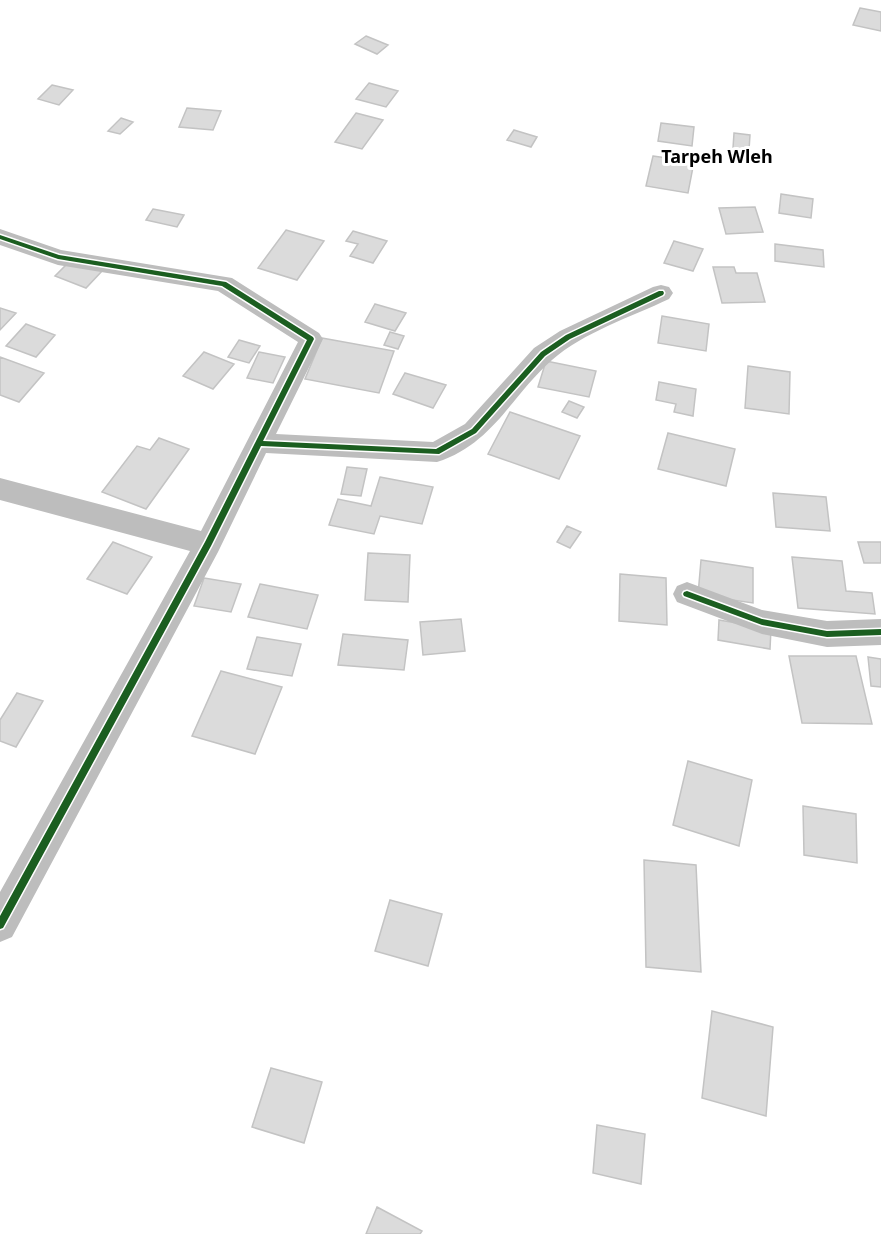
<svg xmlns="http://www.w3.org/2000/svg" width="881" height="1234" viewBox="0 0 881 1234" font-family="'Noto Sans',sans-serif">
  <rect width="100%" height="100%" fill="#fff"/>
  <path fill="#dbdbdb" stroke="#c3c3c3" stroke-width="1.5" d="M 860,8 L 881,12 L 881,31 L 853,25 Z
    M 366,36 L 388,45 L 377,54 L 355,44 Z
    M 369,83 L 398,91 L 386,107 L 356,99 Z
    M 52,85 L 73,90 L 59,105 L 38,99 Z
    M 187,108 L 221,111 L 213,130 L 179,127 Z
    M 356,113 L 383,120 L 362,149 L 335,142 Z
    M 121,118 L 133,122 L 120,134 L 108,131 Z
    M 661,123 L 694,127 L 692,146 L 658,141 Z
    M 514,130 L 537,137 L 531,147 L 507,140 Z
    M 734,133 L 750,135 L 749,150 L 733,148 Z
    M 653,156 L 694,162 L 688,193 L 646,186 Z
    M 781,194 L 813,199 L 811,218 L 779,213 Z
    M 755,207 L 763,232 L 726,234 L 719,208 Z
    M 153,209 L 184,215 L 177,227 L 146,220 Z
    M 286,230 L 324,241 L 297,280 L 258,268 Z
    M 353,231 L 387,241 L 373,263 L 350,256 L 358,244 L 346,241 Z
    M 674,241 L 703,249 L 693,271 L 664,263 Z
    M 775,244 L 823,250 L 824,267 L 775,261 Z
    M 73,258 L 103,270 L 86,288 L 55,276 Z
    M 713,267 L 734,267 L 736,273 L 757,273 L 765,302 L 722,303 Z
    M 375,304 L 406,313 L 395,331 L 365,322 Z
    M 0,308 L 16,313 L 0,330 Z
    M 662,316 L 709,324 L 706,351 L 658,343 Z
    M 26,324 L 55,335 L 36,357 L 6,346 Z
    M 390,332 L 404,336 L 398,349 L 384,345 Z
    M 322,338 L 394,351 L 379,393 L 305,379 Z
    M 239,340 L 260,346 L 249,363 L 228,357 Z
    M 204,352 L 234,364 L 213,389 L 183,376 Z
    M 259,352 L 285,357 L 273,383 L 247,378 Z
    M 0,357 L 44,373 L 19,402 L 0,395 Z
    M 546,361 L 596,371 L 589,397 L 538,387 Z
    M 748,366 L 790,372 L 789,414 L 745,408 Z
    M 405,373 L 446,385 L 433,408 L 393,394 Z
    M 659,382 L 696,389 L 693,416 L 674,412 L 676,404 L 656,400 Z
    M 569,401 L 584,407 L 577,418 L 562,412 Z
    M 510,412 L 580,436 L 559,479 L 488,454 Z
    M 668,433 L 735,449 L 726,486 L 658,469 Z
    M 159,438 L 189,449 L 146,509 L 102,492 L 137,446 L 150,450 Z
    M 347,467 L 367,469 L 361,496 L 341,494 Z
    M 380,477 L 433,487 L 422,524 L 380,516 L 374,534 L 329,525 L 338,499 L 371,506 Z
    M 773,493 L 826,497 L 830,531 L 776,527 Z
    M 567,526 L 581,532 L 570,548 L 557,542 Z
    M 113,542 L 152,557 L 127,594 L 87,579 Z
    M 858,542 L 881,542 L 881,563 L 864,563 Z
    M 368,553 L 410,555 L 408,602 L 365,600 Z
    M 792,557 L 842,561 L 846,591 L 872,593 L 875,614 L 798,608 Z
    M 701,560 L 753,568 L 753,603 L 698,595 Z
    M 620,574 L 666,578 L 667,625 L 619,621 Z
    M 204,578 L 241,584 L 231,612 L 194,606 Z
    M 260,584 L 318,595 L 307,629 L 248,617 Z
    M 461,619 L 465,651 L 423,655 L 420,622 Z
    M 719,620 L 771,629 L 770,649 L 718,640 Z
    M 343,634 L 408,640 L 404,670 L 338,665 Z
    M 257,637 L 301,644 L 292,676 L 247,669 Z
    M 789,656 L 856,656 L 872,724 L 802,723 Z
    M 868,657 L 881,659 L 881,687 L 871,686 Z
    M 221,671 L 282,687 L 255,754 L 192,736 Z
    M 17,693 L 43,701 L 16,747 L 0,741 L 0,720 Z
    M 688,761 L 752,780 L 739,846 L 673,825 Z
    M 803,806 L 856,814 L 857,863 L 804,855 Z
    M 644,860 L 696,865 L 701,972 L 646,967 Z
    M 390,900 L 442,914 L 428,966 L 375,951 Z
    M 712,1011 L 773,1027 L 766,1116 L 702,1098 Z
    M 271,1068 L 322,1082 L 304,1143 L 252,1127 Z
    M 597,1125 L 645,1134 L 641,1184 L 593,1173 Z
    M 377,1207 L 422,1231 L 420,1234 L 366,1234 Z"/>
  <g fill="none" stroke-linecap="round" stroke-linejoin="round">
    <path fill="#bdbdbd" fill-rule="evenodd" d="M 0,229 L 61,250 L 232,278 L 319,333 L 323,339 L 276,434 L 433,442 L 465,424 L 534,348 L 560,331 L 653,287 L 661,285 L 669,287 L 673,293 L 669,299 C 631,317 584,332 552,360 C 511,396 493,444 437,462 L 266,453 L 218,552 L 12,937 L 0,942 L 0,892 L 190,551 L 0,500 L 0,478 L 201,531 L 298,342 L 218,291 L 58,265 L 0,245 Z
      M 687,582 L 762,610 L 827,621 L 881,619 L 881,645 L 827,647 L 762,634 L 677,602 L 673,594 L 677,586 Z"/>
    <defs>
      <path id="cycleway" d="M 0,235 L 59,255 L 226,282 L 313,337 L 314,339 L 263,441 L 436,449 L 472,429 L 541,352 L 566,335 L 659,291 L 663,291 L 664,293 L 663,295 L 570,339 L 545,356 L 476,433 L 439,454 L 261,446 L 211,546 L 3,928 L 0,929 L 0,916 L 205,542 L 307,340 L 222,286 L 58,259 L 0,239 Z
        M 687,591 L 762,619 L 827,631 L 881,629 L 881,635 L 827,637 L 762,625 L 684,596 L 683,594 L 684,592 Z"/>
    </defs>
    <use href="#cycleway" stroke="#fff" stroke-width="3"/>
    <use href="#cycleway" fill="#1b5e20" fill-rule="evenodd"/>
  </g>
  <g text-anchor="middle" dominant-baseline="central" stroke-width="6" stroke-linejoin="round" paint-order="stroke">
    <g font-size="18" font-weight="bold" fill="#000" stroke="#fff">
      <text x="717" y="156">Tarpeh Wleh</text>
    </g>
  </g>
</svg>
